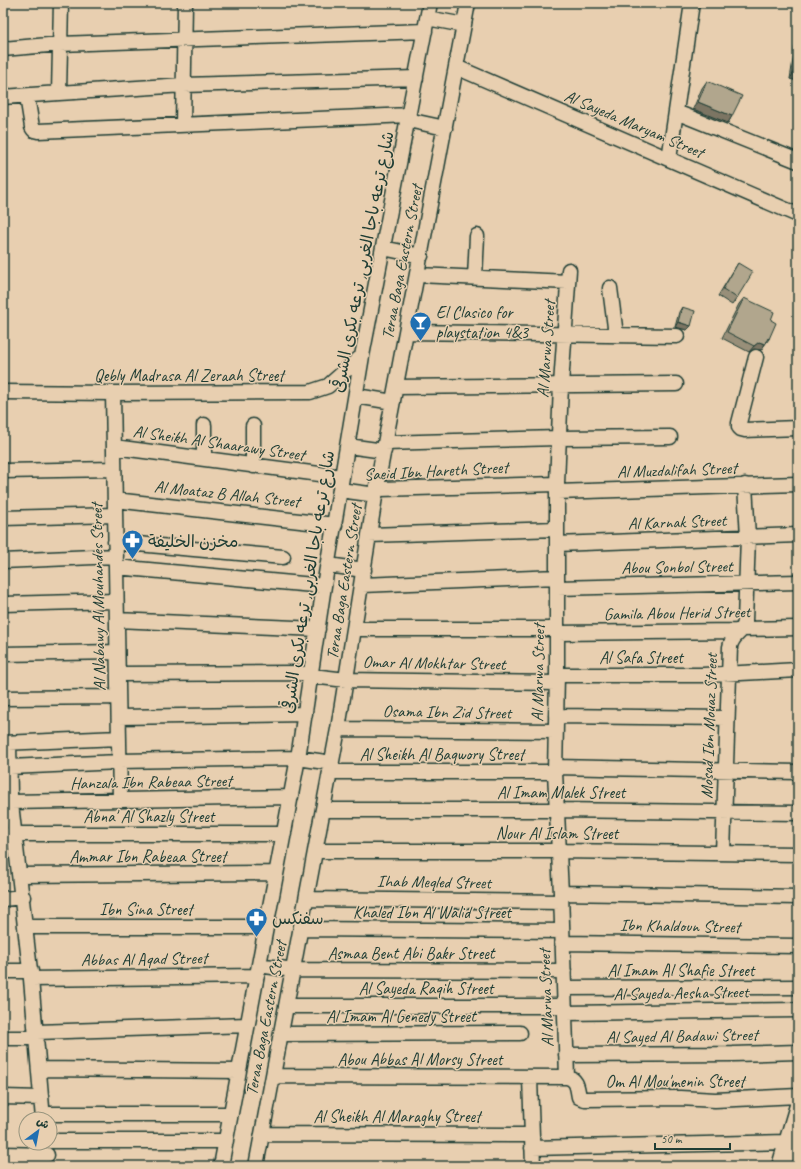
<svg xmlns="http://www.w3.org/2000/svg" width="801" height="1169" viewBox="0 0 801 1169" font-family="Caveat,'Playpen Sans Arabic',sans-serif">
  <rect width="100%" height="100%" fill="#e8cfb0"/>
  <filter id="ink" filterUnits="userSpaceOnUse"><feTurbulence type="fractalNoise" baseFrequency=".025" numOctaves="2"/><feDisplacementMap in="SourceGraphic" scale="8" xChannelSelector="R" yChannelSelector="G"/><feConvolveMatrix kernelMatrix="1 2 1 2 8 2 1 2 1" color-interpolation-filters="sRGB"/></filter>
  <g filter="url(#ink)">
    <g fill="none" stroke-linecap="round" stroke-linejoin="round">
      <defs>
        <path id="minor" d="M 427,18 L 464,25
          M 3,49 L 60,44 L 425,31
          M 456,67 L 798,215
          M 59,93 L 184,85 L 416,78
          M 27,96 L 32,127 L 34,130 L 38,131 L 409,115
          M 3,97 L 59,93 L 61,3
          M 676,112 L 798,161
          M 408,120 L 445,128
          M 183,125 L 185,3
          M 669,159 L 692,3
          M 383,248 L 421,256
          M 418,275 L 568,282
          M 475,278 L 477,236
          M 610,288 L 616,335
          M 407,332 L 677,336
          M 756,357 L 739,423 L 739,427 L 741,429 L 745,430 L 798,428
          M 396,387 L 676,384
          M 3,392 L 113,393 L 310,392 L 328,386 L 362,356
          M 113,393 L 120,800
          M 356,396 L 393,402
          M 253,426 L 253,466
          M 385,443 L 558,438 L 670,437
          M 348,446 L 384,451
          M 114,447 L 342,477
          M 204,459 L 204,425
          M 3,471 L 114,469
          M 340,490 L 369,494 L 380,489 L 557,484
          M 557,492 L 798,484
          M 115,500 L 335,525
          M 3,518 L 115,515
          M 369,535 L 557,529
          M 115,542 L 283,557
          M 557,544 L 798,535
          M 3,561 L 116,556
          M 328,565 L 364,570
          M 116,567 L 324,586
          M 362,585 L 557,577
          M 557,588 L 798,582
          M 3,604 L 116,601
          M 117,620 L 318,629
          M 355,629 L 557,629
          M 557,633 L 737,631 L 742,629 L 798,628
          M 3,654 L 117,652
          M 118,674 L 299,673 L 312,676 L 346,680 L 556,683
          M 557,675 L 703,675 L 798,670
          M 3,698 L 118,697
          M 556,716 L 727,718
          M 119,717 L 305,714
          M 338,729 L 556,731
          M 3,743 L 119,738
          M 9,743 L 10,795 L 31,979 L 43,1119
          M 119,761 L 298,758 L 332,763
          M 10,767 L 119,762
          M 555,767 L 798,772
          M 330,772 L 555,772
          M 11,802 L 291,797
          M 323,810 L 556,810 L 798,813
          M 3,836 L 15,834 L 284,834
          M 315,851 L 558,851 L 798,854
          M 723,853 L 730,647 C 732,633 744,634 745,621 L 748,537 L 745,485
          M 20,875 L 276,873
          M 561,893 L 798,897
          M 3,899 L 23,897
          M 306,899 L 561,902
          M 26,927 L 266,927
          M 301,929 L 562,931
          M 562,943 L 798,946
          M 259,965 L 293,970 L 564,971
          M 3,971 L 31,971
          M 31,979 L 257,976
          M 564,988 L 798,987
          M 286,1006 L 565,1006
          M 565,1013 L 798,1010
          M 37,1032 L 247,1025
          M 281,1034 L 520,1033
          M 3,1038 L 37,1038
          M 566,1055 L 733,1054 L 798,1052
          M 39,1069 L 238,1071
          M 273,1076 L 567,1077 C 578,1080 577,1088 579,1097 L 585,1099 L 680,1098 L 715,1100 L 798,1096
          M 567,1077 L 561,893 L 555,772 L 557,675 L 557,484 L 561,385 L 569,270
          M 530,1078 L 533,1166
          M 3,1097 L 41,1098
          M 43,1114 L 231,1114
          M 262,1134 L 532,1135
          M 50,1141 L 226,1141
          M 532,1148 L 786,1142
          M 3,1154 L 47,1155
          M 221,1166 L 298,758 L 324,586 L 362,356 L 430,3
          M 256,1166 L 338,729 L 376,491 L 468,3
          M 779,1166 L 798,1102
          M 790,1166 L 798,1140"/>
      </defs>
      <use href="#minor" stroke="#1f3d34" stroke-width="17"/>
      <use href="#minor" stroke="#e8cfb0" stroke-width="14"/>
    </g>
    <path fill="#988f79" stroke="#1f3d34" d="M 798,43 L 798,81 L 790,79 L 795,47 Z
      M 707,81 L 732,116 L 728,123 L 693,109 L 702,88 Z
      M 738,263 L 737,298 L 732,305 L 718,296 Z
      M 744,298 L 771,320 L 769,339 L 761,350 L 754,349 L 749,352 L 722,338 L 739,304 Z
      M 682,307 L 691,326 L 687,330 L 675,327 L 679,312 Z"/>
    <path fill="#7c7463" stroke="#1f3d34" d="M 794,72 L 798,73 L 798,81 L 790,79 Z
      M 698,102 L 732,116 L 728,123 L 693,109 Z
      M 678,322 L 691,326 L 687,330 L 675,327 Z
      M 759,342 L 765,344 L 761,350 L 754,349 L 749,352 L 754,346 Z"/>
    <path fill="#b1a68d" stroke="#1f3d34" d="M 798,52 L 798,73 L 794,72 Z
      M 707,81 L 742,96 L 732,116 L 698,102 Z
      M 738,263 L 753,272 L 737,298 L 723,289 Z
      M 744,298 L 774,312 L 771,320 L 776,323 L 769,339 L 768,338 L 765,344 L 759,342 L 754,346 L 727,332 Z
      M 682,307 L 695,311 L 691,326 L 678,322 Z"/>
  </g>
  <defs>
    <symbol id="bar-pin" viewBox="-11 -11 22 30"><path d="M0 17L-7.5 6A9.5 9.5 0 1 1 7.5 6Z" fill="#1f6fb2" stroke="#e8cfb0"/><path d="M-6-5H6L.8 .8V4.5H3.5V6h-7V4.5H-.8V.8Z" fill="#fff"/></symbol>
    <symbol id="pharmacy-pin" viewBox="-11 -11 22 30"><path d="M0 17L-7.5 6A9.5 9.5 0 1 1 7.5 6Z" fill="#1f6fb2" stroke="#e8cfb0"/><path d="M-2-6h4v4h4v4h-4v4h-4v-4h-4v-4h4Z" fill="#fff"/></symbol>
  </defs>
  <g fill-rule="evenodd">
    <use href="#bar-pin" x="408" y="310" width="25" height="34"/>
    <use href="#pharmacy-pin" x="120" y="528" width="25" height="34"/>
    <use href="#pharmacy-pin" x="244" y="906" width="25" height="34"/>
  </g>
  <g text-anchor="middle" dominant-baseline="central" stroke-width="3" stroke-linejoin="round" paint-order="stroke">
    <g font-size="17" fill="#1f3d34" stroke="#e8cfb0">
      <text transform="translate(634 124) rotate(23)">Al Sayeda Maryam Street</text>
      <text transform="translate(363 262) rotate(-79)">شارع ترعه باجا الغربى, ترعه بكرى الشرقى</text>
      <text transform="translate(402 262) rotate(-79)">Teraa Baga Eastern Street</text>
      <text transform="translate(546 349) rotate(-86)">Al Marwa Street</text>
      <text x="189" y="375">Qebly Madrasa Al Zeraah Street</text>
      <text transform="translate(219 443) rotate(8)">Al Sheikh Al Shaarawy Street</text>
      <text transform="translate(677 470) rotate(-2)">Al Muzdalifah Street</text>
      <text transform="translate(436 471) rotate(-3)">Saeid Ibn Hareth Street</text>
      <text transform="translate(227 494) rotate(6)">Al Moataz B Allah Street</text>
      <text transform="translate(677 522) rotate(-2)">Al Karnak Street</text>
      <text transform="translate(677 567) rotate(-1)">Abou Sonbol Street</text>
      <text transform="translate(308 582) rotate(-81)">شارع ترعه باجا الغربى, ترعه بكرى الشرقى</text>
      <text transform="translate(344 582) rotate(-81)">Teraa Baga Eastern Street</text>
      <text transform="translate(98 597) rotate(-91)">Al Nabawy Al Mouhandes Street</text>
      <text transform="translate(677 613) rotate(-1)">Gamila Abou Herid Street</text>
      <text x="641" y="657">Al Safa Street</text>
      <text transform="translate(434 663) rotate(1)">Omar Al Mokhtar Street</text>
      <text transform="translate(538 673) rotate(-89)">Al Marwa Street</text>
      <text transform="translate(447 712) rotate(1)">Osama Ibn Zid Street</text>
      <text transform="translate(709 726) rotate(-88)">Mosad Ibn Mouaz Street</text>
      <text x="442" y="754">Al Sheikh Al Baqwory Street</text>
      <text transform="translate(151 782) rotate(-1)">Hanzala Ibn Rabeaa Street</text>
      <text x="561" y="792">Al Imam Malek Street</text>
      <text x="149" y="816">Abna' Al Shazly Street</text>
      <text x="557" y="833">Nour Al Islam Street</text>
      <text x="148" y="856">Ammar Ibn Rabeaa Street</text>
      <text transform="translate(434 882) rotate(1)">Ihab Meqled Street</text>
      <text x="146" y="909">Ibn Sina Street</text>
      <text x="432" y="912">Khaled Ibn Al Walid Street</text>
      <text transform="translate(680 926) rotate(1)">Ibn Khaldoun Street</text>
      <text x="411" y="953">Asmaa Bent Abi Bakr Street</text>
      <text transform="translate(144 959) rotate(-1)">Abbas Al Aqad Street</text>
      <text x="681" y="970">Al Imam Al Shafie Street</text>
      <text x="426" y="988">Al Sayeda Raqih Street</text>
      <text transform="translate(681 993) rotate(-1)">Al Sayeda Aesha Street</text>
      <text transform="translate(546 998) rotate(-92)">Al Marwa Street</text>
      <text x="401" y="1016">Al Imam Al Genedy Street</text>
      <text transform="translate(266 1018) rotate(-79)">Teraa Baga Eastern Street</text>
      <text transform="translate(682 1036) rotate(-1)">Al Sayed Al Badawi Street</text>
      <text x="420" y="1059">Abou Abbas Al Morsy Street</text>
      <text x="675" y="1081">Om Al Mou'menin Street</text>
      <text x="397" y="1116">Al Sheikh Al Maraghy Street</text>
    </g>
    <g font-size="17" fill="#1f3d34" stroke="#e8cfb0" text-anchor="start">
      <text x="436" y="312">El Clasico for<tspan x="436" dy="20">playstation 4&amp;3</tspan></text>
      <text x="148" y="541">مخزن الخليفة</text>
      <text x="272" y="918">سفنكس</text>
    </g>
  </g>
  <rect width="801" height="1169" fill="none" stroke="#e8cfb0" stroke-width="16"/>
  <rect x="8" y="8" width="785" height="1153" fill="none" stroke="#1f3d34" stroke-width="1.5" filter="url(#ink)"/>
  <g transform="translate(38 1131) rotate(32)"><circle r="19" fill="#e8cfb0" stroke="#98957e"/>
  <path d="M0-3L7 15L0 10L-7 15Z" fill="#1f6fb2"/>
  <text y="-6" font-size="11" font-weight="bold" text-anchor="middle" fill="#1f3d34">ش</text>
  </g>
  <path d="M655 1143v6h75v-6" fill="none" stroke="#1f3d34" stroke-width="2"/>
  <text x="661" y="1143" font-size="12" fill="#1f3d34" stroke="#e8cfb0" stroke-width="3" paint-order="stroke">50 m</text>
</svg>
